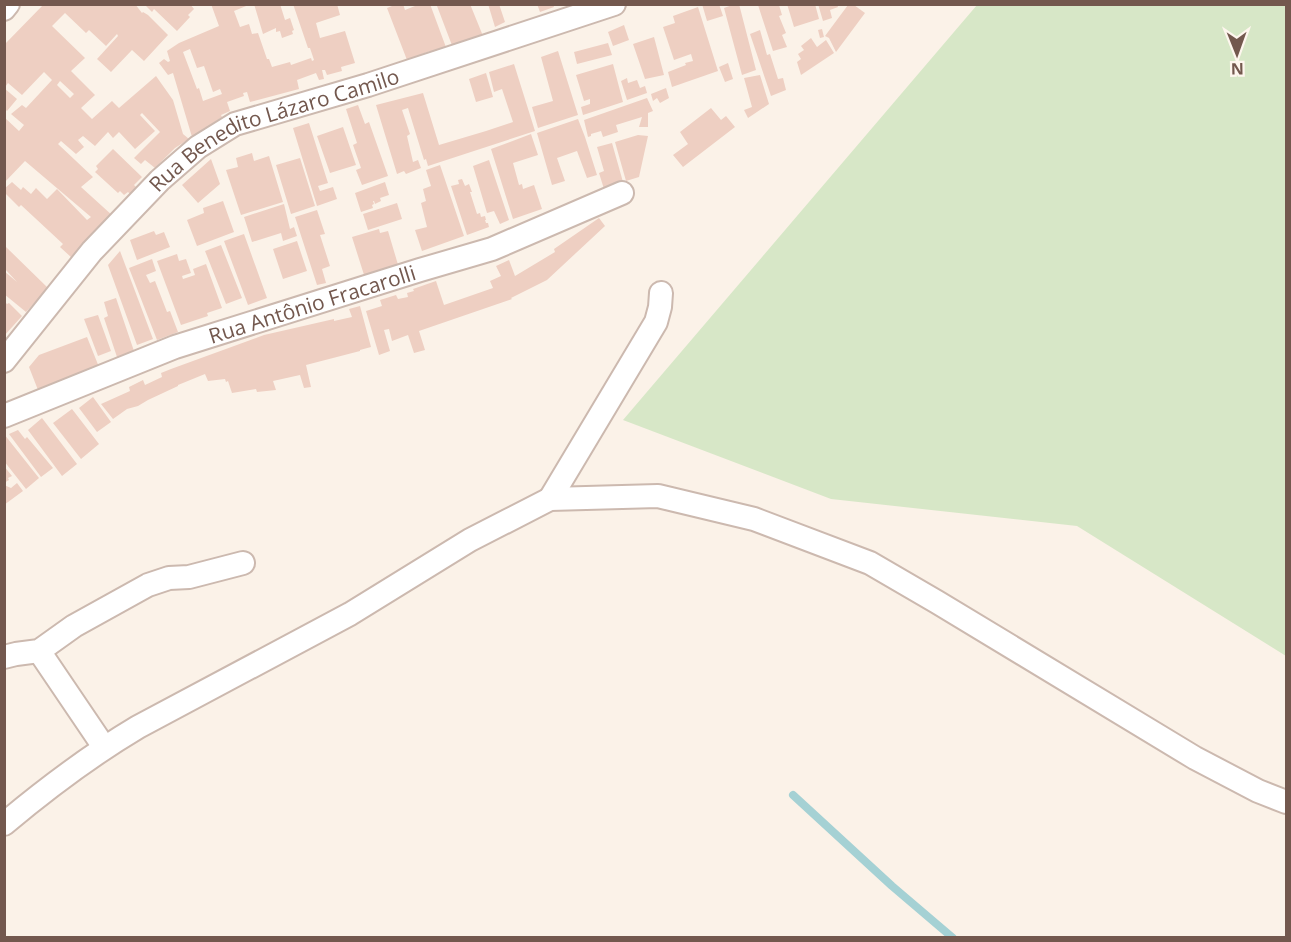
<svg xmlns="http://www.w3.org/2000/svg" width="1291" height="942" viewBox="0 0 1291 942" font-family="'Open Sans',sans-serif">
  <rect width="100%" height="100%" fill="#fbf2e8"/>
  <path fill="#d7e7c7" d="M 977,5 L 1286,5 L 1286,656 L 1077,526 L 831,499 L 623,420 Z"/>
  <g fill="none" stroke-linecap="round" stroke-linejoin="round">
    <path stroke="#a5d1d4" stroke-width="8" d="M 793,795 L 892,886 L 953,938"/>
  </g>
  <path fill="#eecfc2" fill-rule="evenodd" d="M 44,4 L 135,4 L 142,13 L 143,12 L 148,15 L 168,35 L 144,61 L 132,50 L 111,72 L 97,59 L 118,36 L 117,34 L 106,46 L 89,30 L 86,33 L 65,13 L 52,26 L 85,58 L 71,71 L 95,95 L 81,108 L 92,119 L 112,101 L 119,108 L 156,76 L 173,100 L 183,134 L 189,139 L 175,148 L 155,168 L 145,160 L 141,164 L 134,158 L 160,132 L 142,113 L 140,115 L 155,131 L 135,149 L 119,132 L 113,138 L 108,132 L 95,146 L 83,136 L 78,140 L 84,147 L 76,154 L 61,141 L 58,144 L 93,177 L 81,187 L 113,216 L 72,258 L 60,247 L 63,244 L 21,205 L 19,207 L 4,192 L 4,189 L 12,182 L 21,190 L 23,187 L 31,194 L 36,188 L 47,199 L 57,189 L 87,220 L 91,217 L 25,161 L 4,183 L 4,117 L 19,131 L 24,125 L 11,114 L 22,105 L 26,108 L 52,80 L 44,72 L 22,95 L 8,83 L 5,87 L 5,44 ZM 60,81 L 74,94 L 70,98 L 57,85 Z
    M 144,4 L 190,4 L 194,9 L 188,15 L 190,17 L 177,31 L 154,9 L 152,12 Z
    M 211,4 L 251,4 L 234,11 L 240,27 L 249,24 L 252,34 L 258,33 L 267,59 L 269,59 L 272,67 L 290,62 L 291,65 L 311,58 L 312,61 L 314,60 L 310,48 L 308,48 L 293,4 L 337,4 L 340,15 L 316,23 L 320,38 L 345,31 L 355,63 L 341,67 L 342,71 L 327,75 L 325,70 L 322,70 L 324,79 L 319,80 L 316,73 L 297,80 L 299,89 L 250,102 L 247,92 L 243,93 L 244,96 L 227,102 L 230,111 L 221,115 L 222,117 L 192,137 L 173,73 L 168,75 L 159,63 L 164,59 L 168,62 L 170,61 L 167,51 L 179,43 L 219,26 ZM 190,49 L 197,68 L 204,66 L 213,92 L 220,89 L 222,94 L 203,101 L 199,88 L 197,89 L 183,52 Z
    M 254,4 L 280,4 L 285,20 L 290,18 L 294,30 L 292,31 L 293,34 L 282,38 L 280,31 L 276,32 L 276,28 L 263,34 Z
    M 397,4 L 403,4 L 405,10 L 420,4 L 430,4 L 447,50 L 432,57 L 430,51 L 407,60 L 387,8 Z
    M 440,4 L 470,4 L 483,36 L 453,48 L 437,6 Z
    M 488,4 L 499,4 L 505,22 L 495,27 Z
    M 537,4 L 553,4 L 554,7 L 540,12 Z
    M 702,4 L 719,4 L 723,16 L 707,21 Z
    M 735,4 L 739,4 L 756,70 L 742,75 L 724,8 Z
    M 787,4 L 815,4 L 819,19 L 794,27 Z
    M 818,4 L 837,4 L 838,7 L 830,10 L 832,18 L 823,21 Z
    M 758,5 L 779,5 L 782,15 L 779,16 L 786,33 L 782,35 L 787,47 L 773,51 Z
    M 848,5 L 854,5 L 865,13 L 836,52 L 829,38 L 825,36 Z
    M 698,7 L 718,71 L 672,87 L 668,72 L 686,65 L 685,63 L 693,61 L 691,54 L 674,60 L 663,27 L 675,23 L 673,16 Z
    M 624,25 L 629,40 L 613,46 L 608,32 Z
    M 822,29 L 824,37 L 820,38 L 818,30 Z
    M 760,30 L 767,55 L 770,54 L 778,79 L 783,78 L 786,90 L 771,96 L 750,34 Z
    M 654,37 L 664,75 L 645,79 L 633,44 Z
    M 811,38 L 817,47 L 826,40 L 834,53 L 801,75 L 797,62 L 801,59 L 798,54 L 804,50 L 801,46 Z
    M 608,43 L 612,55 L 577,64 L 574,52 Z
    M 558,51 L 578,115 L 538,128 L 532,107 L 553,101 L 541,57 Z
    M 728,63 L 733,79 L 725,82 L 719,67 Z
    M 514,64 L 535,131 L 428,166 L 426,159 L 424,160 L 408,108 L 402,110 L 410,134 L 407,136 L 413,162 L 418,160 L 421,168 L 406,174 L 404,171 L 397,174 L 376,105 L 423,93 L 439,145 L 486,131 L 513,122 L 502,89 L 494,92 L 489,72 Z
    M 613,64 L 623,102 L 583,115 L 581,107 L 590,104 L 590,99 L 584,101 L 576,75 Z
    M 486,73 L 493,97 L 476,102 L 469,79 Z
    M 760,75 L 769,104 L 748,118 L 744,110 L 752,107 L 744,78 Z
    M 627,78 L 628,83 L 637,80 L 640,88 L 645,86 L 647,93 L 627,100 L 621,81 Z
    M 4,88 L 17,99 L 7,111 L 4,108 Z
    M 666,88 L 669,98 L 660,103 L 657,98 L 653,101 L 651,94 Z
    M 647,98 L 653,111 L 648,113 L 648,127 L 639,127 L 642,117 L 616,125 L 618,132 L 603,137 L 601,131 L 591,134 L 591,136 L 588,137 L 584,120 Z
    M 358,105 L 365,124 L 369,122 L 388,176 L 362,185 L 356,170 L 361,168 L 353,145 L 357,143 L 346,109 Z
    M 711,108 L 721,120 L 726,116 L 735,127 L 683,167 L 673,155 L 688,144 L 680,132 Z
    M 578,119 L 585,137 L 597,175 L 587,178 L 577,151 L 557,158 L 565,181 L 552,185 L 537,133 Z
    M 309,123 L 328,183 L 318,186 L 320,191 L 333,187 L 337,199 L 317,206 L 293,128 Z
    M 343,127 L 356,165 L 330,173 L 317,136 Z
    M 531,134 L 538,155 L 513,163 L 519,185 L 522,184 L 523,189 L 534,185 L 542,209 L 513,219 L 491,149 Z
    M 638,135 L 648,136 L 639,177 L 626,181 L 615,142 Z
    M 612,143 L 623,182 L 604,189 L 599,173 L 604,171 L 597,147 Z
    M 113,149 L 142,177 L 134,185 L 138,189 L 132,196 L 128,192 L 124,195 L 120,191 L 118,193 L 95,172 L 98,169 L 96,166 Z
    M 252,153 L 254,161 L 269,156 L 283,202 L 241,215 L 226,170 L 238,167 L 236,158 Z
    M 300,158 L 315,206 L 291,214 L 276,165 Z
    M 211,159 L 220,184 L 198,203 L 182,185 Z
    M 489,160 L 509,220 L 500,224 L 494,211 L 487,213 L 473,166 Z
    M 440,165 L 464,236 L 422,251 L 415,230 L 427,227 L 421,203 L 426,201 L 423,189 L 431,186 L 426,170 Z
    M 462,179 L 465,186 L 469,184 L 472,192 L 470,192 L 477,214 L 480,213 L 481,217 L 485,216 L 486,220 L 485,220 L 486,223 L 488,223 L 489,227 L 467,235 L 451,186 L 459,184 L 458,180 Z
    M 385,182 L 389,195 L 380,198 L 381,201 L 375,204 L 374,201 L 373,201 L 374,204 L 372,205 L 373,208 L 361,212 L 355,193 Z
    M 223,201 L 234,232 L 197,246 L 187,220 L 204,213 L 203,208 Z
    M 397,203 L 402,219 L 368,230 L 363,214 Z
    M 284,204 L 290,229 L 294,227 L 297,236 L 283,241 L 281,233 L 252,242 L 244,217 Z
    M 317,210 L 325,234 L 320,235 L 330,266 L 322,269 L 326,283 L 317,285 L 295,217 Z
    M 599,218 L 605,226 L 547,280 L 511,298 L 512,299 L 419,331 L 425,350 L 414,353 L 408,335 L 392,341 L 389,329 L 384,330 L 390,351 L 379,355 L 366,311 L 382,306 L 380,300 L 396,295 L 398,299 L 408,297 L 407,293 L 414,291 L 413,289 L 436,281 L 444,305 L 493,288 L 490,281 L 501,276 L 496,266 L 509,260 L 515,276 L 555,252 L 554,249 Z
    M 379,229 L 380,233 L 388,231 L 399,268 L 365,278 L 352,237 Z
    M 154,231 L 156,235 L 164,232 L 170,247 L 137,260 L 130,240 Z
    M 244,234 L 267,298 L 248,305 L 224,241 Z
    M 297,241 L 307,271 L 283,279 L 273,249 Z
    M 221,245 L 242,298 L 226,304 L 205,251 Z
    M 5,246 L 48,288 L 26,312 L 4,294 L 4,271 L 17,282 L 5,269 Z
    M 120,251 L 153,339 L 137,345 L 108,265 Z
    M 177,254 L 179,261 L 186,259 L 191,273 L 182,276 L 183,279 L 195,275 L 193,269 L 206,264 L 222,308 L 207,313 L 208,316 L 181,325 L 157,261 Z
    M 152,259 L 156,271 L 146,275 L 150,283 L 155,281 L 167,312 L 170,311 L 178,332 L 157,340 L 129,268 Z
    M 116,298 L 135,354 L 118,360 L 104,318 L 108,316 L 104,302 Z
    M 4,301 L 7,304 L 9,303 L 22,316 L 4,336 Z
    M 360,306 L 371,347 L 360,350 L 360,351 L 306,365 L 311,387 L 304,388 L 300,375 L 273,381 L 276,390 L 257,392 L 256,389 L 232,393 L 228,381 L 226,382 L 225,379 L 208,381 L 205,374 L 178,385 L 178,386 L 148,400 L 138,406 L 127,409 L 113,419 L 101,404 L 130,391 L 129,387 L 143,380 L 145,385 L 162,377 L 161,373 L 171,369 L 264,335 L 334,319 L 334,321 L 352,317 L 349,309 Z
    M 98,315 L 111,351 L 98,356 L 84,319 Z
    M 87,337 L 99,367 L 38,390 L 29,367 L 39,355 Z
    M 93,397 L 111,422 L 97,432 L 79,408 Z
    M 72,409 L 99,444 L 81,459 L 53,423 Z
    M 42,418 L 77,464 L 62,476 L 28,430 Z
    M 18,430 L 25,439 L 27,437 L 53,468 L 41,477 L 9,434 Z
    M 4,434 L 39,478 L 26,489 L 4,461 L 4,455 L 6,454 L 4,452 Z
    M 4,466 L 12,476 L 8,478 L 9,480 L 4,483 Z
    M 17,483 L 23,491 L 4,505 L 4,485 L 11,488 Z"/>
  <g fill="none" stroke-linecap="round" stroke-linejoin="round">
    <defs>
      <g id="minor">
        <path d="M 4,9 L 8,4"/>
        <path id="s1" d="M 4,361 L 92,251 L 160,180 L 198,147 L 235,124 L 368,85 L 614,4"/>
        <path id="s2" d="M 4,416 L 175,347 L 420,270 L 492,249 L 622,193"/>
        <path d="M 550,499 L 656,322 L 660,307 L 661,293"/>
        <path d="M 39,651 L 104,747"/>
        <path d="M 4,657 L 16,654 L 39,651 L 74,626 L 148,585 L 169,578 L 189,577 L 243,563"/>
        <path d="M 4,824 C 47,788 91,755 138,727 L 350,614 L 470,540 L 550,499 L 658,496 L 754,519 L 870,563 L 937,602 L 1195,758 L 1258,791 L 1286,802"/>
      </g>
    </defs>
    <use href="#minor" stroke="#ccb9af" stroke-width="26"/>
    <use href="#minor" stroke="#fff" stroke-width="22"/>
  </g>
  <g text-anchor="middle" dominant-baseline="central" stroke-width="4.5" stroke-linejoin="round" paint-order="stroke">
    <g font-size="21" fill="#73584e" stroke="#fef6ee">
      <text stroke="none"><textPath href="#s1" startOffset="366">Rua Benedito Lázaro Camilo</textPath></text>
      <text stroke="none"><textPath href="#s2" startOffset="328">Rua Antônio Fracarolli</textPath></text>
    </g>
  </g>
  <rect width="1291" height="942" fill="none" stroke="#73584e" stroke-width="12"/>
  <g transform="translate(1237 54) rotate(179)" stroke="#fef6ee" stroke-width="4.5" paint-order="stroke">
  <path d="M0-4.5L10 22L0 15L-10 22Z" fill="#73584e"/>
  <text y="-9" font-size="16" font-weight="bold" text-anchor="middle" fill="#73584e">N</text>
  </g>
</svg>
